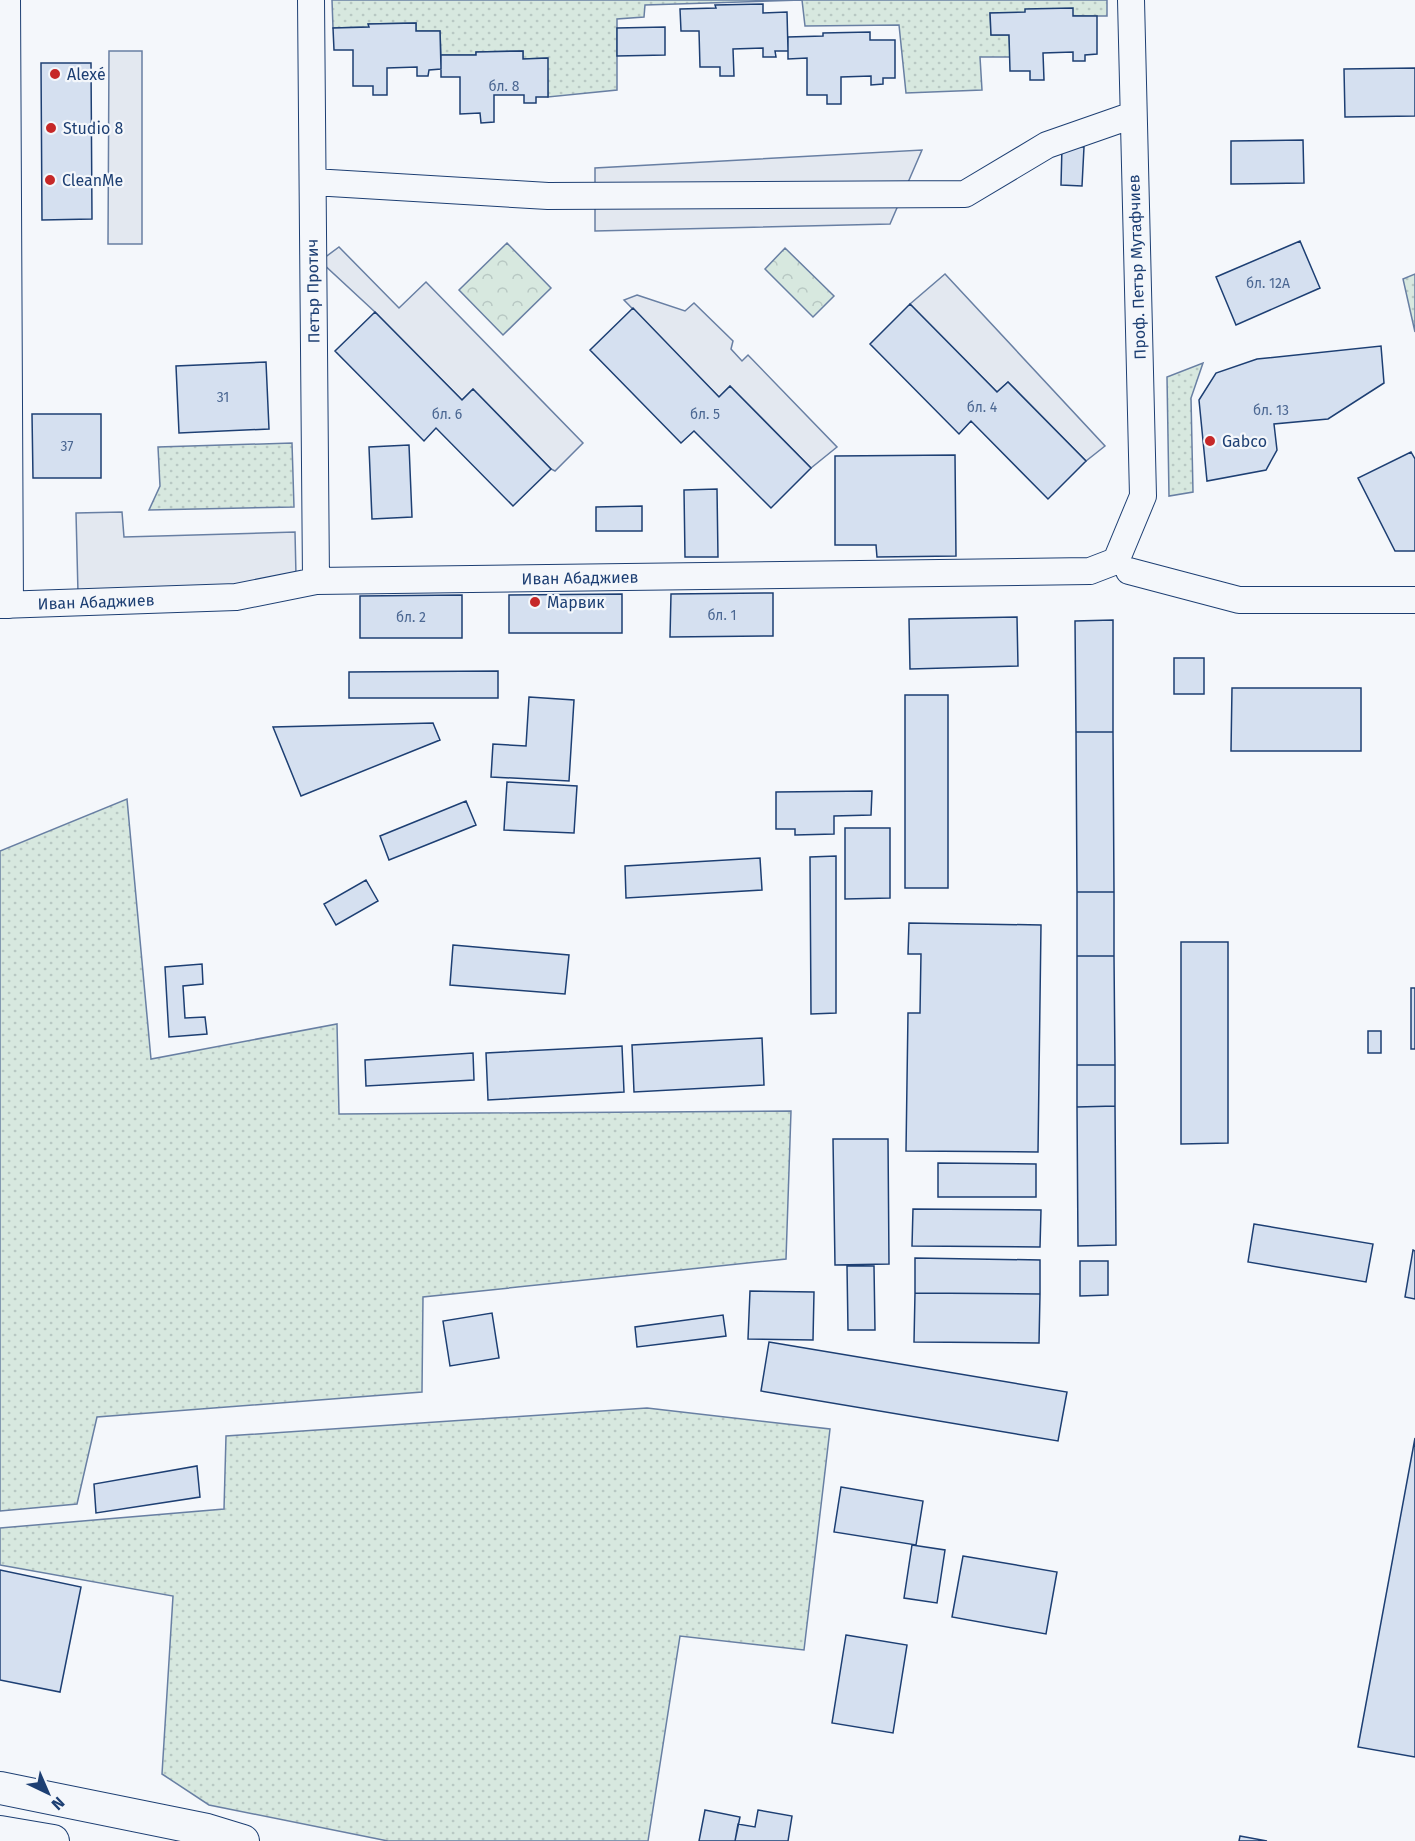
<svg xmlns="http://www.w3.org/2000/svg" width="1415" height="1841" viewBox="0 0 1415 1841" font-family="'Fira Sans',sans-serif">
  <defs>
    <pattern id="grass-dots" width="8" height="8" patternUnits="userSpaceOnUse" patternTransform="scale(1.5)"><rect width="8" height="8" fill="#d7e8df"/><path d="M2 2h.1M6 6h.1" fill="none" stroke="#b8c8c3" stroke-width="1.8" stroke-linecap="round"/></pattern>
    <pattern id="park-crowns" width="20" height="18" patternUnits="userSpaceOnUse" patternTransform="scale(1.5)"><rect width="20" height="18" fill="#d7e8df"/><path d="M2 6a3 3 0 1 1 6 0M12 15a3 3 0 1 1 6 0" fill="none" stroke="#b8c8c3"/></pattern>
  </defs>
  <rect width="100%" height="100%" fill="#f4f7fb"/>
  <path fill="url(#grass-dots)" stroke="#687fa3" stroke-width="1.5" d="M 332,0 L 1107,0 L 1107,16 C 1068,17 1029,12 990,13 L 991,35 L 1009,35 L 1010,57 L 980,57 L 982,90 L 906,93 L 899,25 L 805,26 L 802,0 L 645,5 L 644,17 L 617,19 L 617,90 L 548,97 L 547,58 L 523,59 L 523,51 L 476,52 L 476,55 L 441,55 L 440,31 L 416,31 L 416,23 L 369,24 L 369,27 L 333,28 Z
    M 1415,274 L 1415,332 L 1403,279 Z
    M 1203,363 L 1191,398 L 1193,492 L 1169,496 L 1167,377 Z
    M 292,443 L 294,507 L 149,510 L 160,486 L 158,447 Z
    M 127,799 L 151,1059 L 337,1024 L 339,1114 L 791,1111 L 786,1259 L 423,1297 L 422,1392 L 97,1417 L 77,1504 L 0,1511 L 0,851 Z
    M 647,1408 L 830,1429 L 804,1650 L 680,1636 L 648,1841 L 388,1841 L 209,1805 L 162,1774 L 173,1596 L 0,1565 L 0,1528 L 224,1509 L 226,1436 Z"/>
  <path fill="url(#park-crowns)" stroke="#687fa3" stroke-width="1.5" d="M 507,243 L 551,288 L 503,335 L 459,290 Z
    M 785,248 L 834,296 L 813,317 L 765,269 Z"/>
  <path fill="#e3e8f0" stroke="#687fa3" stroke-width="1.5" d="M 109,51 L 142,51 L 142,244 L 108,244 Z
    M 922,150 L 890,224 L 595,231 L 595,168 Z
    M 339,247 L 399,308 L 426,282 L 583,443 L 555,471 L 551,469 L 473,389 L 462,400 L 375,312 L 320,261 Z
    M 945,274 L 1105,446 L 1086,461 L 1008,382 L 997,392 L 910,304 Z
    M 637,295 L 685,311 L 694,303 L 733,341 L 731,349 L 742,361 L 748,355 L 837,447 L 811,468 L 730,386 L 719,397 L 624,300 Z
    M 122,512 L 124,537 L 295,532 L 296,576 L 236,588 L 78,593 L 76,513 Z"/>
  <path fill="#d5e0f0" stroke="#1d3f73" stroke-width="1.5" d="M 763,4 L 763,13 L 787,12 L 788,51 L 775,51 L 776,57 L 763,57 L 763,48 L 733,49 L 734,76 L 720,76 L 720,67 L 700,67 L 699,31 L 681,31 L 680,9 L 716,8 L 715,5 Z
    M 1073,8 L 1073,16 L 1097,16 L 1097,54 L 1085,55 L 1085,61 L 1073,61 L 1073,52 L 1043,53 L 1044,80 L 1030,80 L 1030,71 L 1010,71 L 1009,35 L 991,35 L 990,13 L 1025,12 L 1025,9 Z
    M 416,23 L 416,31 L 440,31 L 441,69 L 429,70 L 428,76 L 417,76 L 417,67 L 387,68 L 387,95 L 373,95 L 373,86 L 353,86 L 353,50 L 334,50 L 333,28 L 369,27 L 368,24 Z
    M 665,27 L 665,55 L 617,56 L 617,28 Z
    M 870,32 L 870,40 L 895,40 L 895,78 L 883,78 L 883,84 L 871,85 L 871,76 L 841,77 L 841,104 L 827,104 L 827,95 L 807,95 L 807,58 L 788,59 L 788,37 L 823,36 L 823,33 Z
    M 523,51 L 523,59 L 548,58 L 548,97 L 536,97 L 536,103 L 524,103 L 524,95 L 494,95 L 494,122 L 481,123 L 480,113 L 460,114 L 460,77 L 441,77 L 441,55 L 476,55 L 476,52 Z
    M 41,63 L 91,63 L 92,219 L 42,220 Z
    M 1415,68 L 1415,116 L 1345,117 L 1344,69 Z
    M 1303,140 L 1304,183 L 1231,184 L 1231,141 Z
    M 1062,146 L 1084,147 L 1082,186 L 1061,185 Z
    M 1300,241 L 1320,288 L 1236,325 L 1216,277 Z
    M 910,304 L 997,392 L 1008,382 L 1086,461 L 1048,499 L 971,421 L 959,434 L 870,344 Z
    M 633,308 L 719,397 L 730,386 L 811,468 L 771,508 L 694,431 L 681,443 L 590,350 Z
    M 375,312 L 462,400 L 473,389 L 551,469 L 513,506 L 436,428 L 424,441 L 335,351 Z
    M 1381,346 L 1384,383 L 1328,419 L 1274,424 L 1277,450 L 1266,470 L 1207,481 L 1199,400 L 1216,373 L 1257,359 Z
    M 266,362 L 269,429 L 179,433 L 176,366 Z
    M 32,414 L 101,414 L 101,478 L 33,478 Z
    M 409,445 L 412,517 L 372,519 L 369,447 Z
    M 1411,452 L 1415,459 L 1415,551 L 1395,551 L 1358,478 Z
    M 955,455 L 956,556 L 877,557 L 876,545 L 835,545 L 835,456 Z
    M 717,489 L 718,557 L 685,557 L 684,490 Z
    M 642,506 L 642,531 L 596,531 L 596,507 Z
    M 773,593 L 773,636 L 670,637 L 671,594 Z
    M 622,594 L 622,633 L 509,633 L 509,595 Z
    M 462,595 L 462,638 L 360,638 L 360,596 Z
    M 1017,617 L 1018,666 L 910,669 L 909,619 Z
    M 1113,620 L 1113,732 L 1076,732 L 1075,621 Z
    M 1174,658 L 1204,658 L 1204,694 L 1174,694 Z
    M 498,671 L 498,698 L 349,698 L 349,672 Z
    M 1232,688 L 1361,688 L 1361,751 L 1231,751 Z
    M 905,695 L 948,695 L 948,888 L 905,888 Z
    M 529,697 L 574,700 L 569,781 L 491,777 L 493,744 L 526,746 Z
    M 433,723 L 440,740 L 301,796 L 273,727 Z
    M 1076,732 L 1113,732 L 1114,892 L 1077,892 Z
    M 507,782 L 577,786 L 574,833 L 504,830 Z
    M 872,791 L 871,815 L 834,816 L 834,834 L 795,835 L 795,829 L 776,829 L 776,792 Z
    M 466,801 L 476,825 L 389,860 L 380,836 Z
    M 845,828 L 890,828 L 890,898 L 845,899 Z
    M 836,856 L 836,1013 L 811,1014 L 810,857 Z
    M 760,858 L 762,890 L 626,898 L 625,866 Z
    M 366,880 L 378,901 L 336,925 L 324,904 Z
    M 1077,892 L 1114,892 L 1114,956 L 1077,956 Z
    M 909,923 L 1041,925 L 1038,1152 L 906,1151 L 908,1013 L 920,1013 L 921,954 L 908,954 Z
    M 1181,942 L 1228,942 L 1228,1143 L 1181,1144 Z
    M 453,945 L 569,955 L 565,994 L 450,985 Z
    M 1077,956 L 1114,956 L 1115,1065 L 1077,1065 Z
    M 202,964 L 203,984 L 183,986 L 185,1018 L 205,1017 L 207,1034 L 169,1037 L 165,967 Z
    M 1411,988 L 1415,988 L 1415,1049 L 1411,1049 Z
    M 1368,1031 L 1381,1031 L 1381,1053 L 1368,1053 Z
    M 762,1038 L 764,1085 L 634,1092 L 632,1045 Z
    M 622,1046 L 624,1092 L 488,1100 L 486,1053 Z
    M 473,1053 L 474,1080 L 366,1086 L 365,1060 Z
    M 1077,1065 L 1115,1065 L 1115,1106 L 1077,1107 Z
    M 1115,1106 L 1116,1245 L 1078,1246 L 1077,1107 Z
    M 833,1139 L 888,1139 L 889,1264 L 835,1265 Z
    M 938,1163 L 1036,1164 L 1036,1197 L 938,1197 Z
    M 913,1209 L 1041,1210 L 1040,1247 L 912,1246 Z
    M 1254,1224 L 1373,1244 L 1366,1282 L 1248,1262 Z
    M 1413,1250 L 1415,1251 L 1415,1299 L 1405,1297 Z
    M 915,1258 L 1040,1260 L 1040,1294 L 915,1293 Z
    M 1080,1261 L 1108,1261 L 1108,1295 L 1080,1296 Z
    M 847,1266 L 874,1266 L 875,1330 L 848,1330 Z
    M 750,1291 L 814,1292 L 813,1340 L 748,1339 Z
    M 915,1293 L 1040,1294 L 1039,1343 L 914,1342 Z
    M 492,1313 L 499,1358 L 450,1366 L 443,1321 Z
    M 723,1315 L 726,1336 L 637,1347 L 635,1327 Z
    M 769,1342 L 1067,1392 L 1058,1441 L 761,1391 Z
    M 1415,1438 L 1415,1757 L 1358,1747 Z
    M 197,1466 L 200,1497 L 96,1513 L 94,1484 Z
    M 841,1487 L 923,1501 L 916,1545 L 834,1532 Z
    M 912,1545 L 945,1550 L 937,1603 L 904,1598 Z
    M 963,1556 L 1057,1572 L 1046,1634 L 952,1617 Z
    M 0,1570 L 81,1587 L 60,1692 L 0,1680 Z
    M 846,1635 L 907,1645 L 893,1733 L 832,1723 Z
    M 705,1810 L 740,1817 L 735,1841 L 699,1841 Z
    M 758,1810 L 792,1816 L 788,1841 L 735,1841 L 738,1824 L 755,1827 Z
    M 1240,1836 L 1267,1841 L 1239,1841 Z"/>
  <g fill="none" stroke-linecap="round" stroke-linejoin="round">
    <defs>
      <path id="minor" d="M 7,0 L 10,605
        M 311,0 L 316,581
        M 313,182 L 548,196 L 965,194 L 1047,145 L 1133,115
        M 1129,571 L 1239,600 L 1415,600
        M 0,605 L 236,597 L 316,581 L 1090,571 L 1116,561 L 1143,496 L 1131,0"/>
      <path id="major" d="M 0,1788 L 207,1830 L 243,1841
        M 0,1832 L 53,1841"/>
    </defs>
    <use href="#minor" stroke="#1d3f73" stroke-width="28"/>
    <use href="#major" stroke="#1d3f73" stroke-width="34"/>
    <use href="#minor" stroke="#f4f7fb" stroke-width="26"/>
    <use href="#major" stroke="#f4f7fb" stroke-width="32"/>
  </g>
  <g fill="#c62828" stroke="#f4f7fb" stroke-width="2">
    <circle cx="55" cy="74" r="6"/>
    <circle cx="51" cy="128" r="6"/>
    <circle cx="50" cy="180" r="6"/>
    <circle cx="1210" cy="441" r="6"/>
    <circle cx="535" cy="602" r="6"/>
  </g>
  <g text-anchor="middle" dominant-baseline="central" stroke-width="4.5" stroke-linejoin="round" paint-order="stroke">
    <g font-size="14" fill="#4b6792">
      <text x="504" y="86">бл. 8</text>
      <text x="1268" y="283">бл. 12А</text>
      <text x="223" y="397">31</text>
      <text x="982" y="407">бл. 4</text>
      <text x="1271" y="410">бл. 13</text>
      <text x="447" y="414">бл. 6</text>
      <text x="705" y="414">бл. 5</text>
      <text x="67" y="446">37</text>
      <text x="722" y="615">бл. 1</text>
      <text x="411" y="617">бл. 2</text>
    </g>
    <g font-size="16" fill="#1d3f73" stroke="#f4f7fb" text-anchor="start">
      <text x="67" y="74">Alexé</text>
      <text x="63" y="128">Studio 8</text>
      <text x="62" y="180">CleanMe</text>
      <text x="1222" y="441">Gabco</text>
      <text x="547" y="602">Марвик</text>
    </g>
    <g font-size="16" fill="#1d3f73" stroke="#f4f7fb">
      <text transform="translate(1137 267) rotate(-92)">Проф. Петър Мутафчиев</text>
      <text transform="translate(313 291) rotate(-91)">Петър Протич</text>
      <text transform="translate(580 578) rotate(-1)">Иван Абаджиев</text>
      <text transform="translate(96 602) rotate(-2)">Иван Абаджиев</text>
    </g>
  </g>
  <g transform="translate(48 1793) rotate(136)" stroke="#f4f7fb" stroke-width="4.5" paint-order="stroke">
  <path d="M0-4.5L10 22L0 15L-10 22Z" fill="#1d3f73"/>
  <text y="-9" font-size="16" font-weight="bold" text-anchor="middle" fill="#1d3f73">N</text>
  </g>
</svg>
